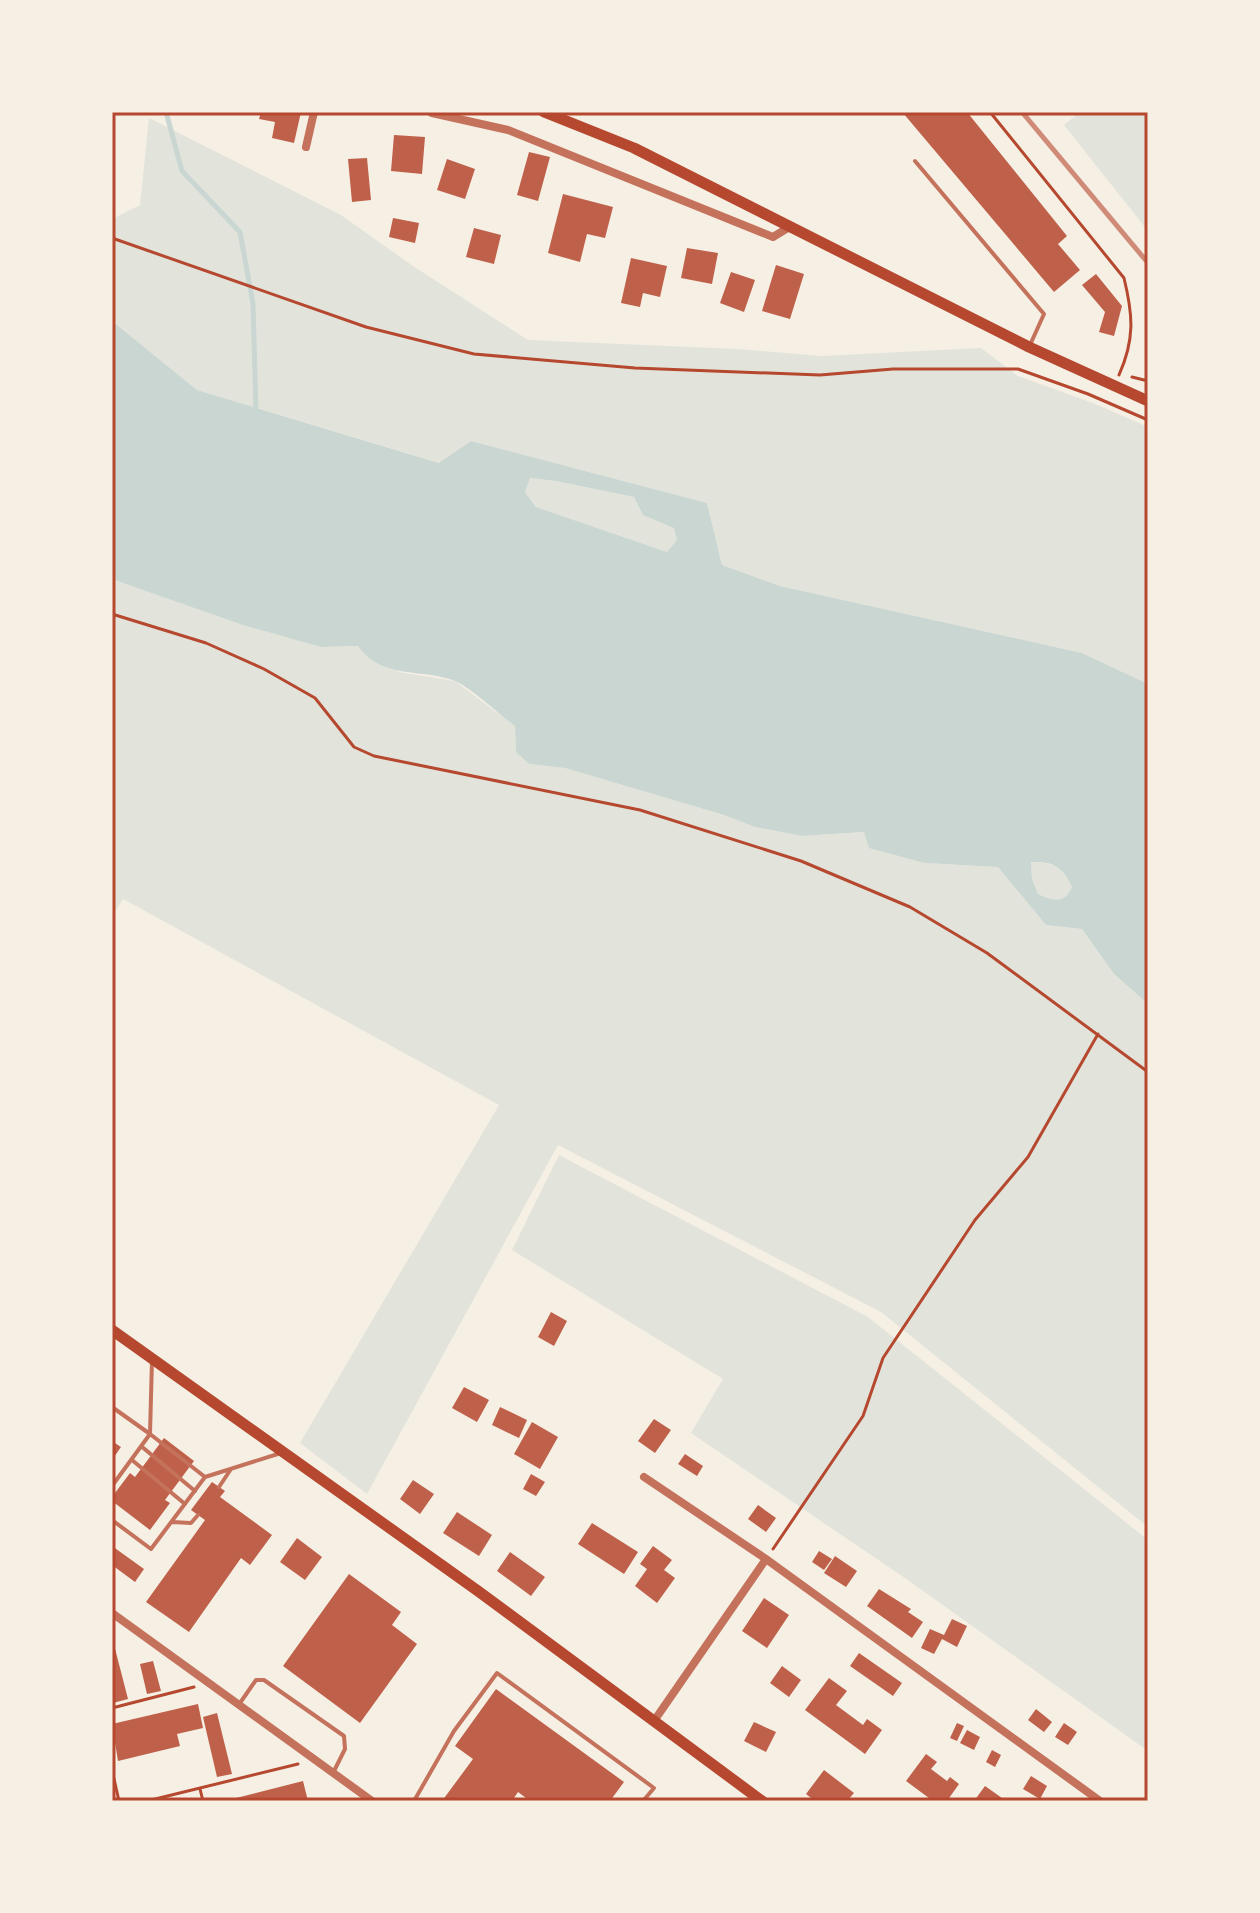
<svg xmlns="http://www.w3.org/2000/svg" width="1260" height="1913" viewBox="0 0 1260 1913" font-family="'Archivo Narrow',sans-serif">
  <rect width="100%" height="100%" fill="#f6efe4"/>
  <path fill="#e2e4dc" d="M 1080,112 L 1148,112 L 1148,231 L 1064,125 Z
    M 149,118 L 341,215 L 413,266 L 528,340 L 738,349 L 822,356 L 981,348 L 1018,376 L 1093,403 L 1148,427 L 1148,684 L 1082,653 L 780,586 L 722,565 L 707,503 L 471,441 L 440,463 L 197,390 L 112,321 L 112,219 L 140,205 Z
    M 529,478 L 556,481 L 634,497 L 643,514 L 675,528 L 677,540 L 667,552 L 536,507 L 525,492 Z
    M 112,579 L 321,647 L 359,646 L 399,672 L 455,681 L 515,726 L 516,752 L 529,764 L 565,768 L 724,815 L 755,827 L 802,836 L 864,832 L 925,863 L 998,867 L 1046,925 L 1082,929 L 1114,974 L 1148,1004 L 1148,1527 L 881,1312 L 558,1145 L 367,1494 L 300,1443 L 499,1105 L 123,899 L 112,916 Z
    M 1031,862 C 1053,862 1063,867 1072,887 C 1065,904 1052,901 1038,894 L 1032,879 Z
    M 559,1155 L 868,1317 L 1148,1540 L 1148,1751 L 902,1576 L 691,1433 L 723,1379 L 512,1250 Z"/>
  <path fill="#c9d6d2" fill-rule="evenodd" d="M 112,321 L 197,390 L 439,463 L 471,441 L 707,503 L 722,565 L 780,586 L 1082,653 L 1148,684 L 1148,1004 L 1114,974 L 1082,929 L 1046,925 L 998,867 L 925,863 L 869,848 L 864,832 L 802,836 L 755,827 L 724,815 L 565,768 L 529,764 L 516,752 L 515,726 C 500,715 470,687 455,681 C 422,668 382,680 358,646 L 321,647 L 243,625 L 112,579 ZM 530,478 L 556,481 L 634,497 L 643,515 L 674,528 L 677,540 L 667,552 L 536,507 L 525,492 ZM 1031,862 C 1053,861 1063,867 1072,887 C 1065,904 1052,901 1038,894 L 1032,879 Z"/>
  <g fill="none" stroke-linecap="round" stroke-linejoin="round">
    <path stroke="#c9d6d2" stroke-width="5" d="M 166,112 L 182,171 L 240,232 L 253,304 L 256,412"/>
  </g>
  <path fill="#bf614a" d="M 261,112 L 301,112 L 294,143 L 272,138 L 275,122 L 259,119 Z
    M 904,112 L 967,112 L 1067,236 L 1058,244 L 1080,270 L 1054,292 L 903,113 Z
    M 394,135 L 425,137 L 422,174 L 391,171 Z
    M 529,152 L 550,157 L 538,201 L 517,195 Z
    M 367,158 L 371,200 L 352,202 L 348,159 Z
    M 447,159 L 475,169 L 465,199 L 437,190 Z
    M 563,194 L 613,207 L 605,238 L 587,234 L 580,262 L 548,253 Z
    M 393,218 L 419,223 L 415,243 L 389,237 Z
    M 474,228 L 501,235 L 494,264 L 466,257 Z
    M 687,248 L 718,253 L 712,284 L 681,278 Z
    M 631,258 L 667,266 L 660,297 L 643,293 L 640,307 L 621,303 Z
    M 776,265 L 804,274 L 790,319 L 762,311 Z
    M 731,272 L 755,280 L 744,312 L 720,303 Z
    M 1096,274 L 1122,306 L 1114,336 L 1099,332 L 1105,312 L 1082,285 Z
    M 551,1312 L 567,1321 L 554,1346 L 538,1337 Z
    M 464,1387 L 489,1400 L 477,1422 L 452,1408 Z
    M 500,1407 L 527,1420 L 519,1438 L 492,1425 Z
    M 654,1419 L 671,1430 L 655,1453 L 638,1441 Z
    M 532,1422 L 558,1437 L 540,1469 L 514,1454 Z
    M 164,1438 L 194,1461 L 165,1500 L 170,1503 L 150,1530 L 112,1501 L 112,1497 L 130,1473 L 135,1477 Z
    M 112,1441 L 121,1447 L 112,1460 Z
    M 685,1454 L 703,1466 L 697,1476 L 678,1464 Z
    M 531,1474 L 545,1482 L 536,1496 L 523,1489 Z
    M 413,1480 L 434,1494 L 420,1514 L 400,1499 Z
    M 212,1482 L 225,1491 L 220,1497 L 272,1535 L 250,1565 L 241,1558 L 189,1632 L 146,1602 L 205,1520 L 191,1510 Z
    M 758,1505 L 776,1518 L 766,1532 L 748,1519 Z
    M 457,1512 L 492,1535 L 479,1556 L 443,1533 Z
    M 592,1523 L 638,1552 L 624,1574 L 578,1544 Z
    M 297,1538 L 322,1557 L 305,1580 L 280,1562 Z
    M 112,1546 L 144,1569 L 135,1582 L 112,1565 Z
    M 653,1546 L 672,1560 L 664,1570 L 675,1578 L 657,1603 L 635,1586 L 647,1569 L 640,1564 Z
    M 819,1551 L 832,1559 L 824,1570 L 812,1562 Z
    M 510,1552 L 545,1577 L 531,1596 L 497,1571 Z
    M 835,1556 L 857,1571 L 846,1587 L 824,1573 Z
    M 349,1574 L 401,1612 L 392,1625 L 417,1644 L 360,1723 L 283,1666 Z
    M 879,1589 L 911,1609 L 908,1612 L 923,1622 L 912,1638 L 867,1606 Z
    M 764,1598 L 789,1615 L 767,1648 L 742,1631 Z
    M 952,1619 L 967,1626 L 957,1647 L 942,1639 L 934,1654 L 921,1648 L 930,1629 L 944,1635 Z
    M 112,1637 L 128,1699 L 113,1703 L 112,1698 Z
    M 859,1653 L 902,1683 L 893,1696 L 850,1666 Z
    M 153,1661 L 161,1691 L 147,1694 L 140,1664 Z
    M 782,1666 L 801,1680 L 789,1697 L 770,1683 Z
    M 829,1678 L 847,1691 L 836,1705 L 863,1725 L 867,1719 L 882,1730 L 865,1754 L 805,1710 Z
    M 496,1689 L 624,1782 L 610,1801 L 530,1801 L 518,1792 L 512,1801 L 442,1801 L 473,1759 L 455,1746 Z
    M 198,1704 L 203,1728 L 177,1734 L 180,1746 L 118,1761 L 112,1724 Z
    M 1036,1709 L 1052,1722 L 1044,1732 L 1028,1720 Z
    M 217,1713 L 232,1774 L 217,1777 L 203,1717 Z
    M 754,1722 L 776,1732 L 766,1752 L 744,1741 Z
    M 957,1723 L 964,1726 L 957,1741 L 950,1738 Z
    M 1064,1723 L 1077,1732 L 1068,1745 L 1055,1737 Z
    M 967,1730 L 980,1737 L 974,1750 L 960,1743 Z
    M 992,1750 L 1001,1755 L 995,1767 L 986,1762 Z
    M 926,1754 L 937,1762 L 931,1769 L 947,1781 L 950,1777 L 959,1784 L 947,1801 L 933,1801 L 906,1781 Z
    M 824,1770 L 854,1793 L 847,1801 L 815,1801 L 806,1794 Z
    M 1031,1776 L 1047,1786 L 1040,1799 L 1023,1789 Z
    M 303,1781 L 308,1801 L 228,1801 L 228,1800 Z
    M 985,1786 L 1002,1798 L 1000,1801 L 974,1801 Z"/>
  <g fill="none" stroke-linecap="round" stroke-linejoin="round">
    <path stroke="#b5482f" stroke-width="3" d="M 990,112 L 1124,278 C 1133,315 1135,339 1119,375
      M 112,238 L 366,327 L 474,354 L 635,368 L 820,375 L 893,369 L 1018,369 L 1088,394 L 1148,420
      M 1132,377 L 1148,381
      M 112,614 L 206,643 L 264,669 L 315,698 L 354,747 L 374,756 L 640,810 L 801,861 L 910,907 L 987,953 L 1148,1072
      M 773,1549 L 863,1416 L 883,1358 L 975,1220 L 1028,1157 L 1098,1034
      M 112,1708 L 194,1687
      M 112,1770 L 119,1801
      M 200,1789 L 203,1801
      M 147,1801 L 298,1764"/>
    <path stroke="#c5725c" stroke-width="4" d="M 915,161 L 1044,314 L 1030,345
      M 152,1360 L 150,1434 L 205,1477
      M 112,1407 L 150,1434 L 112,1486
      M 141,1446 L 195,1491
      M 132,1460 L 185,1504
      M 219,1487 L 231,1469
      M 112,1520 L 151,1549 L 205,1477 L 281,1453
      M 172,1522 L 191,1523 L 198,1515
      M 240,1703 L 256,1680 L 264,1680 L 344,1736 L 345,1749 L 334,1771
      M 414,1801 L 454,1731 L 497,1673 L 654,1788 L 643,1801"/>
    <path stroke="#c5725c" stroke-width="8" d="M 432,113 L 508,130 L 773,237 L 791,226
      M 306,147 L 314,112
      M 644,1477 L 766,1559 L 1100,1801
      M 112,1613 L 372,1801
      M 654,1721 L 766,1559"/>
    <path stroke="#b5482f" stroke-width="11" d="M 544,112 L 634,148 L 1029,347 L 1148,401
      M 112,1330 L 478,1591 L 762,1801"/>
    <path stroke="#cf8b77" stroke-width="5" d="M 1022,112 L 1148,263"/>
  </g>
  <rect width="1260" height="1913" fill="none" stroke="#f6efe4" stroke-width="228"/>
  <rect x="114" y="114" width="1032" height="1685" fill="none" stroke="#b5482f" stroke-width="3"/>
</svg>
